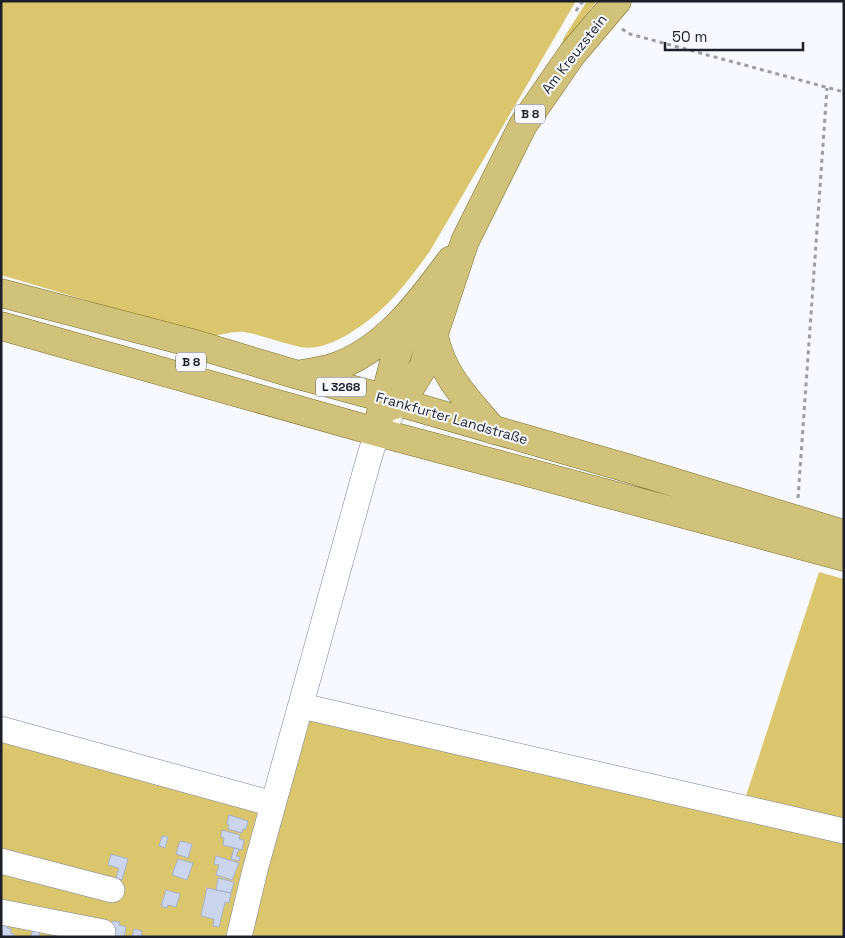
<svg xmlns="http://www.w3.org/2000/svg" width="845" height="938" viewBox="0 0 845 938" font-family="'Space Grotesk',sans-serif">
  <rect width="100%" height="100%" fill="#f7f9ff"/>
  <path fill="#dac66c" d="M 1,1 L 576,1 L 430,251 C 404,287 385,312 347,335 C 333,343 316,350 300,347 C 281,343 263,335 244,332 C 234,331 220,335 210,337 L 1,275 Z
    M 587,1 L 597,1 L 562,46 L 563,39 Z
    M 819,572 L 844,579 L 844,824 L 744,802 Z
    M 307,715 L 844,836 L 844,937 L 249,937 Z
    M 1,727 L 266,793 L 233,937 L 1,937 Z"/>
  <path fill="#cbd5ee" stroke="#a9b2ca" d="M 229,815 L 248,821 L 246,829 L 243,829 L 242,833 L 228,829 L 229,825 L 227,824 Z
    M 222,830 L 240,835 L 239,839 L 244,840 L 242,850 L 223,845 L 224,838 L 221,837 Z
    M 162,836 L 168,837 L 165,848 L 159,846 Z
    M 180,841 L 192,844 L 188,858 L 176,854 Z
    M 234,848 L 239,849 L 236,856 L 240,857 L 239,861 L 231,859 Z
    M 111,854 L 128,859 L 122,880 L 116,878 L 119,868 L 108,865 Z
    M 216,856 L 239,863 L 232,880 L 216,875 L 219,865 L 214,864 Z
    M 178,859 L 193,863 L 187,880 L 172,875 Z
    M 218,878 L 234,882 L 231,893 L 216,890 Z
    M 207,888 L 231,893 L 229,903 L 225,902 L 219,927 L 213,926 L 214,919 L 201,916 Z
    M 166,890 L 180,894 L 176,907 L 168,905 L 167,908 L 161,906 Z
    M 112,921 L 120,922 L 119,925 L 126,927 L 124,937 L 109,937 Z
    M 1,923 L 8,924 L 7,928 L 11,929 L 11,933 L 14,934 L 14,937 L 1,937 Z
    M 33,928 L 40,930 L 39,937 L 31,937 Z
    M 134,929 L 142,931 L 141,935 L 149,937 L 132,937 Z"/>
  <g fill="none" stroke-linecap="round" stroke-linejoin="round">
    <defs>
      <path id="minor" d="M 302,706 L 844,831
        M 1,729 L 273,804
        M 1,861 L 112,890
        M 1,912 L 103,932
        M 239,937 L 255,870 L 368,462 L 377,432 L 390,417"/>
      <path id="major" d="M 1,293 L 188,342 L 298,375 L 384,398 L 627,468 L 844,534
        M 1,326 L 377,432 L 844,557
        M 434,336 C 443,377 467,399 493,430
        M 302,374 C 312,372 322,371 332,368 C 385,351 420,302 451,260
        M 385,408 L 401,403 L 423,367 L 465,241 L 523,125 L 572,54 L 617,1
        M 380,416 L 394,362 L 413,314"/>
    </defs>
    <use href="#minor" stroke="#788198" stroke-width="26"/>
    <use href="#major" stroke="#7e6f25" stroke-width="29"/>
    <path stroke="#9a9da4" stroke-width="3" stroke-dasharray="4 4" stroke-linecap="butt" d="M 576,11 L 583,1
      M 622,29 L 630,34 L 844,92
      M 798,498 L 827,88"/>
    <use href="#minor" stroke="#fff" stroke-width="25"/>
    <use href="#major" stroke="#d1c27b" stroke-width="28"/>
  </g>
  <g text-anchor="middle" dominant-baseline="central" stroke-width="4" stroke-linejoin="round" paint-order="stroke">
    <g fill="#f7f9ff" stroke="#5e6068" stroke-width="1">
      <rect x="515" y="104.5" width="30" height="19" rx="4"/>
      <rect x="176" y="352.5" width="30" height="19" rx="4"/>
      <rect x="316" y="377.5" width="50" height="19" rx="4"/>
    </g>
    <g font-size="12" font-weight="bold" fill="#1c1f28">
      <text x="530" y="114">B 8</text>
      <text x="191" y="362">B 8</text>
      <text x="341" y="387">L 3268</text>
    </g>
    <g font-size="14" fill="#1c1f28" stroke="#f7f9ff">
      <text transform="translate(574 54) rotate(-52)">Am Kreuzstein</text>
      <text transform="translate(452 418) rotate(16)">Frankfurter Landstraße</text>
    </g>
  </g>
  <rect width="845" height="938" fill="none" stroke="#1c1f28" stroke-width="5"/>
  <path d="M665 42v8h138v-8" fill="none" stroke="#1c1f28" stroke-width="2.5"/>
  <text x="672" y="42" font-size="15" fill="#1c1f28" stroke="#f7f9ff" stroke-width="4" paint-order="stroke">50 m</text>
</svg>
